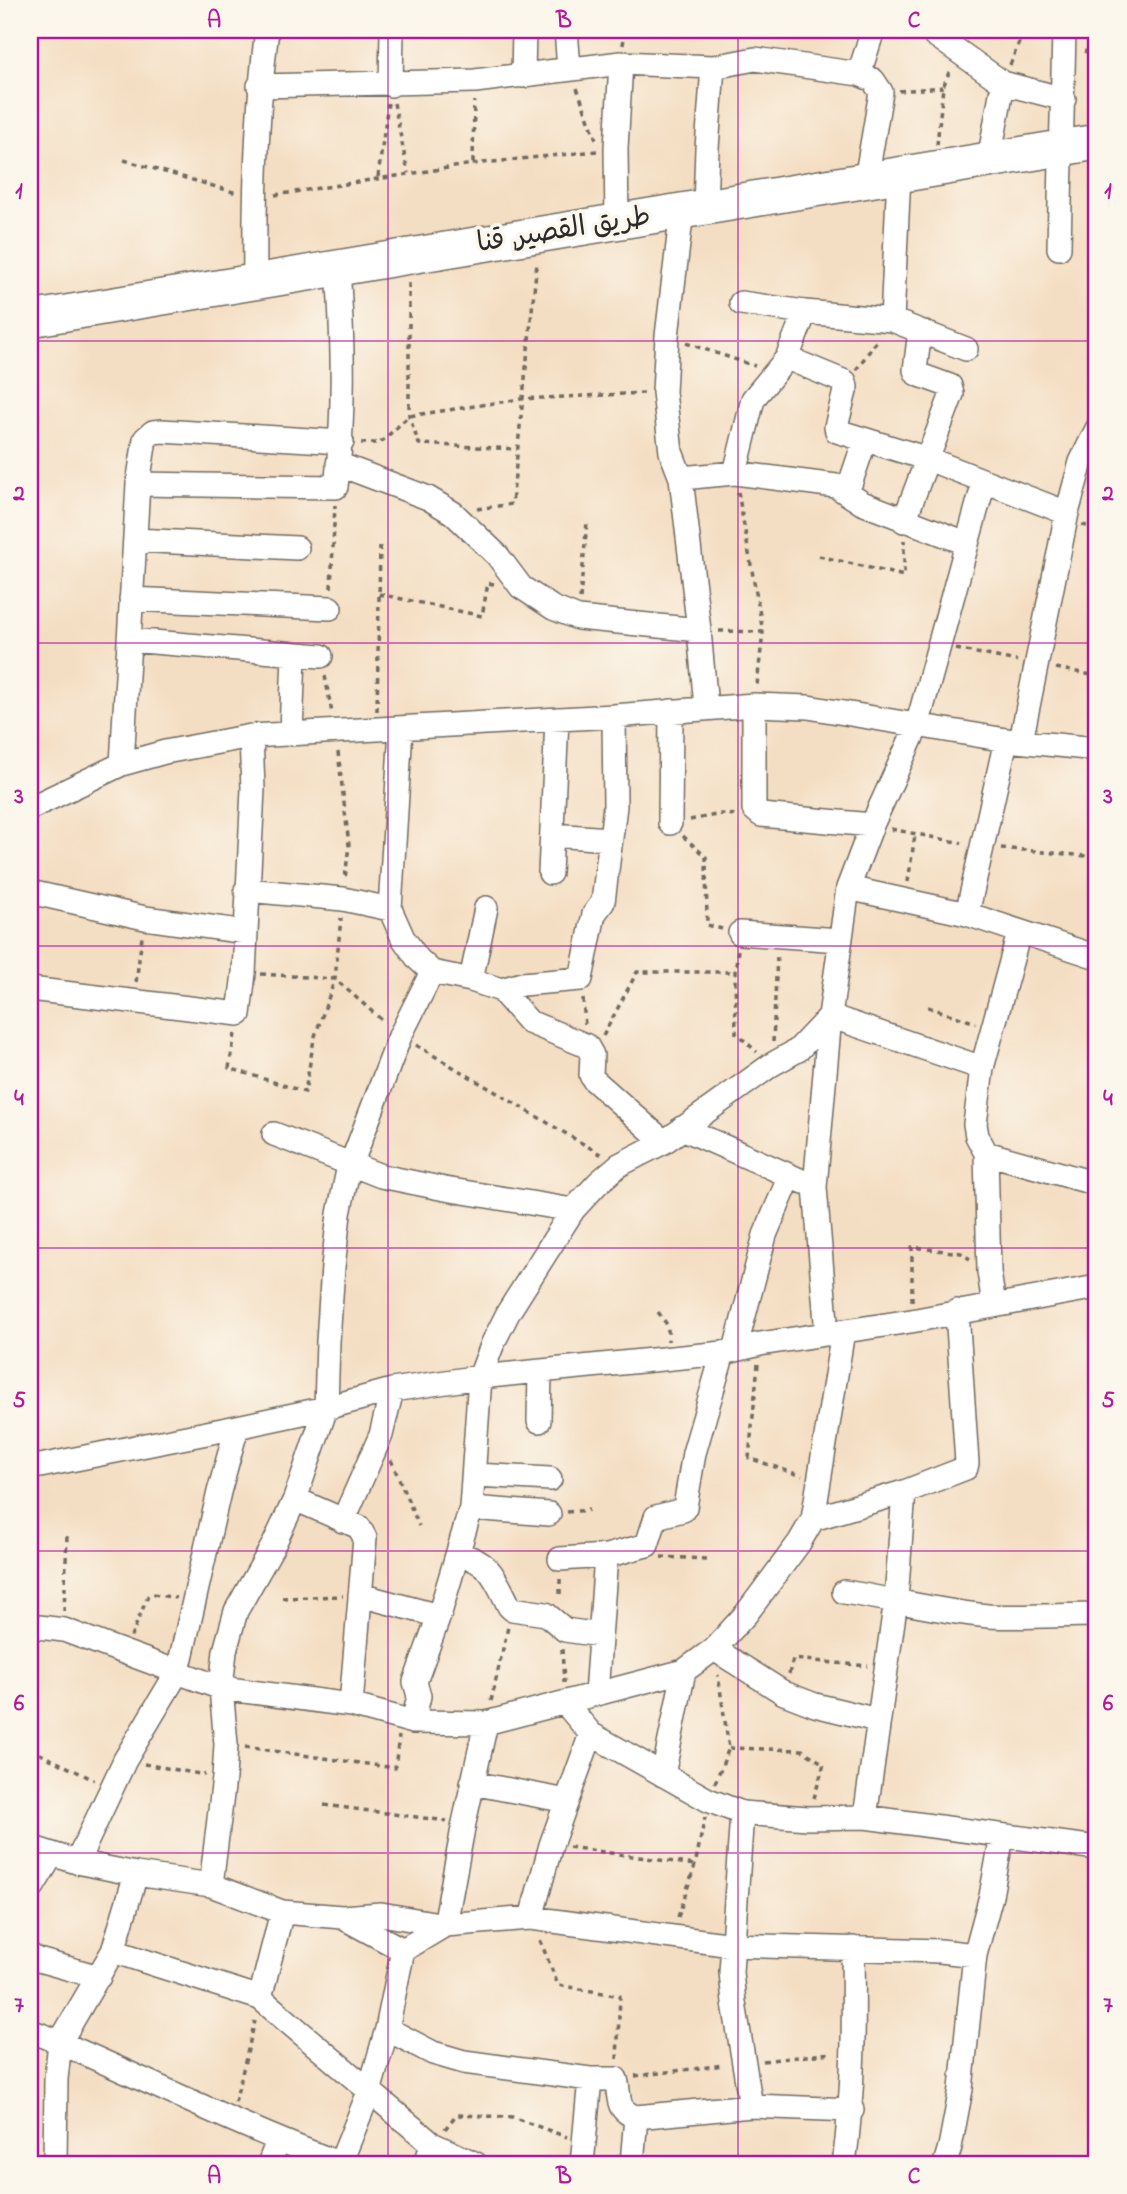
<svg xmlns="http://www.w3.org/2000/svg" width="1127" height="2194" viewBox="0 0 1127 2194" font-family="'Indie Flower','Playpen Sans Arabic',sans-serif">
  <rect width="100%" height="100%" fill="#fbf7ec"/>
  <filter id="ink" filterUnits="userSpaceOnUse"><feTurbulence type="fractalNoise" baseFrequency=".0143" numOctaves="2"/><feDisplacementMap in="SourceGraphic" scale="14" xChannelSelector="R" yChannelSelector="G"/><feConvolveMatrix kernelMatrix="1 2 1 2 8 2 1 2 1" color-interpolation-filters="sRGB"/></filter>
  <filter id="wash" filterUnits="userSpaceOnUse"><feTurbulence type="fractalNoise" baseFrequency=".00686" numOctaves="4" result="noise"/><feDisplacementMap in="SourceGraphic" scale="28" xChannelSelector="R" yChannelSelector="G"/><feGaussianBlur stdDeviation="1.57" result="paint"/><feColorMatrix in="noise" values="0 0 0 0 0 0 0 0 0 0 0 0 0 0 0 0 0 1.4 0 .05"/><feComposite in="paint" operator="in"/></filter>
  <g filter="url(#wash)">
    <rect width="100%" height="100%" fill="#f4dec3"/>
  </g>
  <g filter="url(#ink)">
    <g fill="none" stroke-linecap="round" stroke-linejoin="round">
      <defs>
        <path id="minor" d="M 566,30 L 569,68
          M 928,30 L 1003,83 L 1064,99
          M 859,74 L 873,30
          M 523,76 L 524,30
          M 391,85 L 392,30
          M 259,86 L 475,81 L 621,63 L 713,67 L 755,59 L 859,74 L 873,80 L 881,92 L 866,180
          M 989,160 L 1003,83
          M 705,207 L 707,148 L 713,67
          M 682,211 L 667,336 L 664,392 L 671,452 L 681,478 L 699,630 L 706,707
          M 617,222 L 616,148 L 621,63
          M 1059,248 L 1064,30
          M 255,282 C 254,197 256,114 267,30
          M 741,303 L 805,312 L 892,320 L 966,349
          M 892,320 L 899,175
          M 787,358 L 845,382 L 846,387 L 836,427 L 837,431 L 928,459 L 1067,513
          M 338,464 L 428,498 L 453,513 L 497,555 L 521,587 L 553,608 L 578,618 L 699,630
          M 735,473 L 753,399 L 787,358 L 805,312
          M 681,478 L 735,473 L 836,486 L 862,503 L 966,543
          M 138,484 L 336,487 C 345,414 343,342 338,268
          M 847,493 L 865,440
          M 904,521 L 952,394 L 950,386 L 917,374 L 915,370 L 920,331
          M 135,540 L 297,548
          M 131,599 L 330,608
          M 129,640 L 321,656
          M 754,705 L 754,809 L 761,815 L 872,825
          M 401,729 L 390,909 L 403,938 L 418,959 L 432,972 L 471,980 L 501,990 L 522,984 L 581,979 L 594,914 L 603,902 L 615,806 L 614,716
          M 291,733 L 294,655
          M 1021,741 L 1067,513 L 1081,462 L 1097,429
          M 122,764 L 138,484 L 145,439 L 153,432 L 162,431 L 342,442
          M 30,808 L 122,764 L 165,752 L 251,736 L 614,716 L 754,705 L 808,707 L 1006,740 L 1097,749
          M 670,823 L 671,711
          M 552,835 L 610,839
          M 550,873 L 557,719
          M 848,888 L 967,914 L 1097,957
          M 246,890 L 343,899 L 390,909
          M 30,892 L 145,918 L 246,932
          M 967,914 L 1006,740
          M 740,933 L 840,940
          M 471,980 L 486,908
          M 30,989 L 239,1014 L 244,973 L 253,789 L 251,736
          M 501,990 L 529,1022 L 587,1046 L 592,1055 L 591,1075 L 594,1080 L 664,1142
          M 830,1016 L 982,1068
          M 682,1128 L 804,1182
          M 274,1134 L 381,1176 L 445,1189 L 573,1210
          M 986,1153 L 1097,1184
          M 994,1305 L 989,1272 L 986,1153 L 977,1136 L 975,1124 L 982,1068 L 1019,933
          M 827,1334 L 815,1187 L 830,1016 L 848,888 L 872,825 L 917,726 L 984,482
          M 735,1350 L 765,1235 L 790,1176
          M 539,1421 L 540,1372
          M 30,1468 L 237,1427 L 326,1408 L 392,1390 L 480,1377 L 723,1353 L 760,1344 L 911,1321 L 1097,1287
          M 475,1475 L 550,1479
          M 295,1499 L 359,1527 L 365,1538 L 351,1705
          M 471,1508 L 549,1514
          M 813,1519 L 904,1492 L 966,1468 L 967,1463 L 957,1311
          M 343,1521 L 381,1435 L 392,1390
          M 458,1554 C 491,1562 495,1578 509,1606 L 512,1609 L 546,1614 L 565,1630 L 600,1635
          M 560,1559 L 606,1556 L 647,1545 L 656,1517 L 683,1510 L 685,1507 L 694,1453 L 723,1353
          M 844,1592 C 892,1599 940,1612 988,1616 C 1024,1618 1061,1615 1097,1615
          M 360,1595 L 439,1616
          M 30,1626 L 64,1630 L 221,1688 L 351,1705 L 413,1722 L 486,1723 L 684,1671 L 714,1649 L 746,1614 L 799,1543 L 813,1519 L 843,1331
          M 714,1649 L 784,1693 L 815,1705 L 877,1720
          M 596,1694 L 606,1556
          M 565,1703 L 591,1734 L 708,1800 L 742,1813 L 808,1818 L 865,1817 L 1097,1848
          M 413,1722 L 419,1696 L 415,1682 L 439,1616 L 471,1508 L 480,1377 L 493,1343 L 509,1311 L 573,1210 L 598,1183 L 619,1165 L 664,1142 L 771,1065 L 798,1050 L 830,1016
          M 663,1775 L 684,1671
          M 472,1783 L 567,1801
          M 742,1813 L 731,1972 L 734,2003 L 751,2106
          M 865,1817 L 896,1600 L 904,1492
          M 30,1847 L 77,1862 L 136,1874 L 211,1885 L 282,1912 L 342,1917 L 381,1914 L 445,1925 L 531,1918 L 732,1945 L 940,1951 L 975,1955
          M 77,1862 L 125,1760 L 178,1671 L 219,1492 L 237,1427
          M 211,1885 L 224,1778 L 226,1744 L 221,1688 L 225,1651 L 236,1611 L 274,1544 L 295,1499 L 326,1408 L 328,1341 L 333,1267 L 339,1214 L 347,1175 L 400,1036 L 432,972
          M 30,1891 L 52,1855
          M 342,1917 L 403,1950
          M 531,1918 L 551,1845 L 591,1734
          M 113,1951 L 260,1998 L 432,2144 L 476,2164
          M 30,1955 L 35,1959 L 99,1977
          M 260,1998 L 282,1912
          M 387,2029 L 433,2053 L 464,2062 L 590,2079 L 616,2079 C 621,2097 614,2109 636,2117 L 751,2106 L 852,2110
          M 30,2031 L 47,2037 C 145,2079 241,2127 341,2164
          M 632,2163 L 636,2117
          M 55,2164 L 56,2079 L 60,2042 L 113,1951 L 136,1874
          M 269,2164 L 278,2141
          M 340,2164 L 369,2092 L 387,2029 L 403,1950 L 445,1925 L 464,1823 L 486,1723
          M 426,2164 L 432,2144
          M 582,2164 L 590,2079
          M 844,2164 C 854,2092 854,2021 853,1948
          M 945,2164 L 950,2147 L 961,2089 L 975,1955 L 991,1896 L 1002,1836"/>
        <path id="highway" d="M 30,319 L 1097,142"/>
      </defs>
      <use href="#minor" stroke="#716a60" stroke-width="26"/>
      <use href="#highway" stroke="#716a60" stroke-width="38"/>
      <path stroke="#716a60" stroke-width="3.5" stroke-dasharray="5 5" stroke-linecap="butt" d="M 623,45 L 625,30
        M 1084,51 L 1097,55
        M 1010,65 L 1024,30
        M 577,88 L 596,139
        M 899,91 L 943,87
        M 394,103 L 408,173
        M 937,145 L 943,87 L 950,70
        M 124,160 L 237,193
        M 473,163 L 474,101
        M 378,177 L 388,103
        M 275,195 L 473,164 L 597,151
        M 409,283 L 409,416 L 419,444 L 517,449
        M 686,343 L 755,366
        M 856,370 L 878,339
        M 361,443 L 380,443 L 409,416 L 521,399 L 645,393
        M 738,492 L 763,632 L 757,685
        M 477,509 L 512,504 L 537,262
        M 1082,525 L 1097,528
        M 819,556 L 904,576 L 904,540
        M 331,588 L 335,505
        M 379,594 L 482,616 L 488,583 L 494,584
        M 580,599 L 587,522
        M 719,631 L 763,632
        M 956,649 L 1017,661
        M 1056,668 L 1097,676
        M 325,676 L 332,713
        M 377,711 L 380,545
        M 338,752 L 349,845 L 345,879
        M 690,820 L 721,814 L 738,815
        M 891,829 L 962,843
        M 683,836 L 706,857 L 707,925 L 722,929
        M 1001,848 L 1097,857
        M 908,882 L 915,835
        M 738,950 L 735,972 L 736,1033 L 757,1052
        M 261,974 L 335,979 L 384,1022
        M 136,982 L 142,937
        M 583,999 L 585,1026
        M 928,1007 L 976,1023
        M 235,1034 L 229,1068 L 305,1092 L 314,1039 L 335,979 L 341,918
        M 603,1036 L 637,972 L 735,972
        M 773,1042 L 777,955
        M 416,1045 L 602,1155
        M 912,1301 L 912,1247 L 961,1253 L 970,1259
        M 658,1312 L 668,1326 L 668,1341
        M 758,1364 L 749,1458 L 802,1476
        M 391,1460 L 419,1526
        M 567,1512 L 589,1510
        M 661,1557 L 708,1559
        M 560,1579 L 560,1599
        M 282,1598 L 343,1596
        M 64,1611 L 67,1536
        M 131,1637 L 148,1596 L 153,1594 L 176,1598
        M 562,1649 L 564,1683
        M 789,1674 L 793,1659 L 868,1666
        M 491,1701 L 508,1627
        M 245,1747 L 395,1768 L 399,1736
        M 729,1748 L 802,1750 L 824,1764 L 814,1798
        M 30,1749 L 94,1780
        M 144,1764 L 205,1775
        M 715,1783 L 729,1748 L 718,1675
        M 324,1805 L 447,1821
        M 569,1847 L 695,1865
        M 678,1917 L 695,1865 L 705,1817
        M 540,1940 L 558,1985 L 620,1996 L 617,2059
        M 763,2061 L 832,2053
        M 635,2076 L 724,2065
        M 235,2102 L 255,2021
        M 445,2129 L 456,2115 L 512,2117 L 567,2137"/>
      <use href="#minor" stroke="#fff" stroke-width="23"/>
      <use href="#highway" stroke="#fff" stroke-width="35"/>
    </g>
  </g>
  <path fill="none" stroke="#b5179e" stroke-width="2" stroke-opacity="0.55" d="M 388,30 L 388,2164M 738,30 L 738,2164M 30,341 L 1097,341M 30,643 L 1097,643M 30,946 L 1097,946M 30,1248 L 1097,1248M 30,1551 L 1097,1551M 30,1853 L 1097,1853"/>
  <g text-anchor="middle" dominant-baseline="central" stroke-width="7" stroke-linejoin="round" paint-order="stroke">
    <g font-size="28" fill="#2b2b2b" stroke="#fbf7ec">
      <text transform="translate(564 231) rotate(-9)">طريق القصير, قنا</text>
    </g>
  </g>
  <rect width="1127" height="2194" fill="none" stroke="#fbf7ec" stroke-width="77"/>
  <rect x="38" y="38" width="1050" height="2118" fill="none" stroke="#b5179e" stroke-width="2.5"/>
  <g font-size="23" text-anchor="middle" font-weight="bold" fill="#b5179e">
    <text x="214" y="27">A</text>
    <text x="564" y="27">B</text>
    <text x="914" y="27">C</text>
    <text x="19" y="198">1</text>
    <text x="1108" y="198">1</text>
    <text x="19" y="500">2</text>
    <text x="1108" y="500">2</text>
    <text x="19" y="803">3</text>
    <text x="1108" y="803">3</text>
    <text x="19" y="1105">4</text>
    <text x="1108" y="1105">4</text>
    <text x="19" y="1407">5</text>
    <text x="1108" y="1407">5</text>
    <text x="19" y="1710">6</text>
    <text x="1108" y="1710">6</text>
    <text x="19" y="2012">7</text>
    <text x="1108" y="2012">7</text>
    <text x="214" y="2183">A</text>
    <text x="564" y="2183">B</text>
    <text x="914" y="2183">C</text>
  </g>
</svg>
